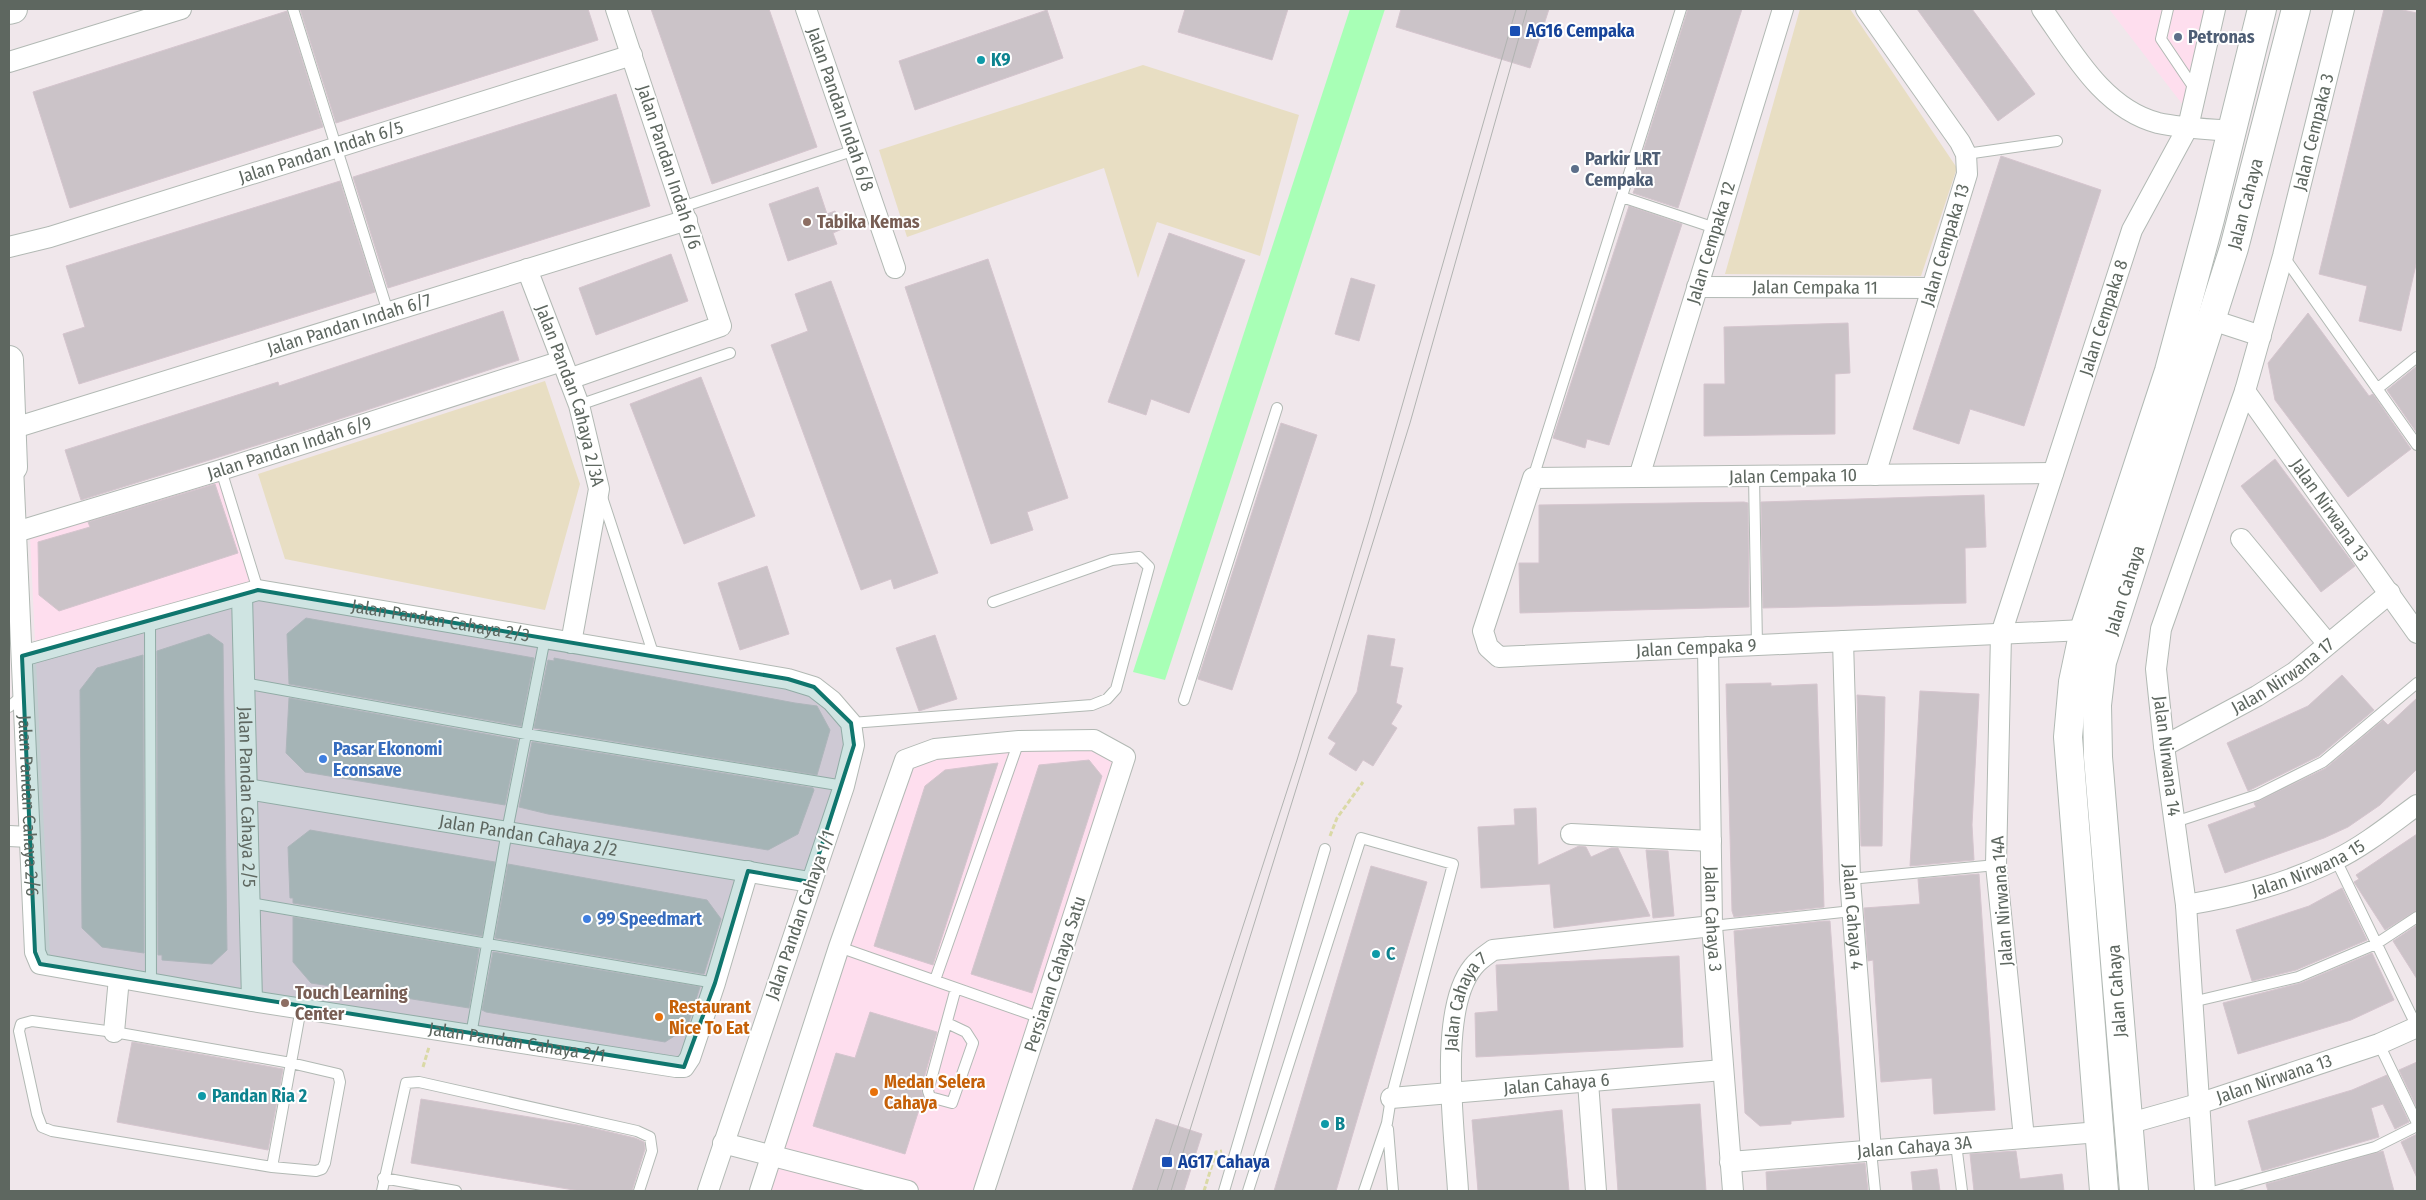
<svg xmlns="http://www.w3.org/2000/svg" width="2426" height="1200" viewBox="0 0 2426 1200" font-family="'Fira Sans Condensed',sans-serif">
  <rect width="100%" height="100%" fill="#f0e7eb"/>
  <path fill="#fedeee" d="M 2109,9 L 2208,9 L 2186,109 Z
    M 219,478 L 256,598 L 810,694 L 845,728 L 846,744 L 839,778 L 805,871 L 741,862 L 681,1059 L 50,957 L 30,536 Z
    M 1027,747 L 1092,749 L 1115,761 L 975,1191 L 770,1191 L 822,1022 L 911,766 L 937,756 Z"/>
  <path fill="#e8dec3" d="M 1800,9 L 1850,9 L 1957,168 L 1921,276 L 1725,274 Z
    M 1143,65 L 1299,115 L 1260,256 L 1157,222 L 1138,278 L 1104,168 L 907,237 L 879,150 Z
    M 545,381 L 580,484 L 545,610 L 285,559 L 258,474 Z"/>
  <path fill="#a8ffb6" d="M 1350,9 L 1385,9 L 1165,680 L 1133,672 Z"/>
  <path fill="#cbc3c8" stroke="#d5c5ce" d="M 300,9 L 588,9 L 598,40 L 336,123 Z
    M 651,9 L 769,9 L 817,147 L 712,184 Z
    M 1185,9 L 1288,9 L 1272,60 L 1178,32 Z
    M 1401,9 L 1549,9 L 1530,68 L 1396,27 Z
    M 1688,9 L 1742,9 L 1678,208 L 1633,193 L 1635,188 L 1632,187 Z
    M 1917,9 L 1972,9 L 2035,94 L 1998,121 Z
    M 2384,9 L 2398,9 L 2417,13 L 2417,260 L 2401,331 L 2359,321 L 2367,286 L 2319,274 Z
    M 1047,10 L 1063,58 L 915,110 L 899,61 Z
    M 287,11 L 323,127 L 70,208 L 33,92 Z
    M 616,94 L 650,206 L 388,288 L 353,177 Z
    M 2001,156 L 2101,190 L 2024,426 L 1970,409 L 1959,444 L 1913,429 Z
    M 340,181 L 375,292 L 79,384 L 63,334 L 85,327 L 66,266 Z
    M 818,187 L 827,214 L 835,211 L 842,229 L 833,233 L 837,244 L 788,261 L 769,204 Z
    M 1629,206 L 1682,224 L 1609,445 L 1587,439 L 1585,448 L 1553,438 Z
    M 1169,233 L 1245,260 L 1189,413 L 1151,399 L 1146,415 L 1108,402 Z
    M 671,254 L 688,301 L 596,335 L 579,288 Z
    M 988,259 L 1068,498 L 1027,512 L 1033,530 L 991,544 L 905,287 Z
    M 1351,278 L 1375,285 L 1359,341 L 1335,334 Z
    M 831,281 L 938,573 L 894,589 L 891,579 L 861,590 L 771,345 L 808,331 L 795,294 Z
    M 503,311 L 519,360 L 309,429 L 81,500 L 65,450 L 278,382 L 279,386 Z
    M 2308,313 L 2369,396 L 2373,394 L 2411,449 L 2348,497 L 2275,400 L 2268,363 Z
    M 1848,323 L 1850,373 L 1835,374 L 1835,434 L 1704,436 L 1704,384 L 1725,384 L 1724,327 Z
    M 2417,366 L 2417,433 L 2387,390 Z
    M 701,377 L 755,516 L 684,544 L 630,404 Z
    M 1281,423 L 1317,435 L 1232,690 L 1198,679 Z
    M 2275,459 L 2355,566 L 2321,592 L 2241,486 Z
    M 215,484 L 238,553 L 59,611 L 39,595 L 38,542 L 90,527 L 88,522 Z
    M 1984,495 L 1986,547 L 1965,548 L 1966,603 L 1763,608 L 1761,502 Z
    M 1744,502 L 1748,503 L 1749,607 L 1520,613 L 1519,563 L 1539,563 L 1539,505 Z
    M 767,566 L 789,634 L 740,650 L 718,583 Z
    M 306,618 L 534,658 L 521,726 L 289,684 L 287,634 Z
    M 209,634 L 223,644 L 227,950 L 212,964 L 162,960 L 162,955 L 158,955 L 157,651 Z
    M 935,635 L 957,699 L 919,711 L 896,648 Z
    M 1368,635 L 1395,639 L 1390,666 L 1403,668 L 1396,703 L 1402,706 L 1391,724 L 1397,728 L 1373,766 L 1363,760 L 1356,771 L 1329,754 L 1336,743 L 1328,738 L 1357,692 Z
    M 143,655 L 144,953 L 102,947 L 82,928 L 80,690 L 97,668 Z
    M 554,658 L 795,703 L 817,706 L 830,730 L 817,775 L 534,728 L 548,660 L 554,661 Z
    M 2342,675 L 2374,710 L 2319,756 L 2248,791 L 2227,743 L 2308,706 Z
    M 1771,683 L 1771,686 L 1817,684 L 1824,907 L 1734,917 L 1732,911 L 1726,684 Z
    M 1920,691 L 1979,694 L 1972,825 L 1974,860 L 1910,866 Z
    M 1857,695 L 1885,697 L 1882,846 L 1861,846 Z
    M 289,698 L 518,740 L 505,805 L 305,772 L 286,753 Z
    M 2417,698 L 2417,769 L 2380,805 L 2348,827 L 2324,838 L 2225,873 L 2208,825 L 2256,807 L 2254,803 L 2326,768 L 2383,720 L 2388,725 Z
    M 532,742 L 813,788 L 814,790 L 798,834 L 768,850 L 548,814 L 519,807 Z
    M 1089,760 L 1102,776 L 1032,993 L 971,974 L 1039,765 Z
    M 998,763 L 933,965 L 874,946 L 925,786 L 945,770 Z
    M 1536,808 L 1538,865 L 1579,846 L 1586,847 L 1591,857 L 1611,848 L 1618,848 L 1650,916 L 1554,928 L 1550,884 L 1481,888 L 1478,827 L 1515,825 L 1514,809 Z
    M 310,830 L 495,862 L 482,936 L 293,903 L 293,898 L 290,898 L 288,847 Z
    M 2417,834 L 2417,910 L 2385,930 L 2354,882 L 2359,879 L 2356,875 Z
    M 1646,850 L 1668,851 L 1674,916 L 1653,918 Z
    M 508,864 L 707,900 L 721,919 L 704,974 L 495,938 Z
    M 1371,866 L 1427,882 L 1336,1191 L 1274,1191 Z
    M 1979,874 L 1995,1110 L 1934,1114 L 1932,1078 L 1881,1082 L 1873,960 L 1868,961 L 1864,908 L 1920,904 L 1918,879 Z
    M 2342,888 L 2367,940 L 2296,970 L 2252,981 L 2236,930 L 2309,906 Z
    M 293,917 L 479,949 L 469,1008 L 311,983 L 293,962 Z
    M 1824,921 L 1830,921 L 1844,1117 L 1791,1121 L 1791,1124 L 1760,1126 L 1745,1113 L 1734,931 Z
    M 2417,925 L 2417,979 L 2393,941 Z
    M 493,952 L 700,987 L 687,1028 L 665,1042 L 486,1012 L 482,1010 Z
    M 2372,953 L 2394,1000 L 2351,1020 L 2238,1054 L 2223,1003 L 2301,983 Z
    M 1679,956 L 1683,1047 L 1476,1057 L 1475,1013 L 1498,1011 L 1496,965 Z
    M 870,1012 L 937,1032 L 921,1089 L 923,1097 L 905,1154 L 813,1126 L 836,1053 L 855,1058 Z
    M 132,1042 L 283,1069 L 268,1150 L 117,1122 Z
    M 2417,1062 L 2417,1108 L 2399,1070 Z
    M 2387,1075 L 2409,1122 L 2395,1129 L 2383,1104 L 2371,1108 L 2379,1137 L 2262,1171 L 2248,1121 L 2352,1090 Z
    M 421,1099 L 584,1126 L 635,1138 L 644,1142 L 645,1149 L 632,1191 L 580,1191 L 411,1163 Z
    M 1700,1104 L 1706,1191 L 1618,1191 L 1612,1109 Z
    M 1562,1110 L 1569,1191 L 1478,1191 L 1472,1120 Z
    M 1156,1119 L 1202,1134 L 1184,1191 L 1132,1191 Z
    M 2417,1134 L 2417,1178 L 2401,1142 Z
    M 2016,1151 L 2020,1179 L 2062,1174 L 2064,1191 L 1974,1191 L 1970,1154 Z
    M 2383,1151 L 2394,1191 L 2268,1191 L 2266,1184 Z
    M 1865,1163 L 1868,1191 L 1767,1191 L 1766,1172 Z
    M 1937,1169 L 1940,1191 L 1913,1191 L 1911,1172 Z"/>
  <g fill="none" stroke-linecap="round" stroke-linejoin="round">
    <defs>
      <path id="lane" d="M 293,9 L 388,312
        M 2168,9 L 2161,39 L 2196,91
        M 1966,154 L 2057,141
        M 1622,197 L 1715,228
        M 682,207 L 855,150
        M 2284,257 L 2417,445
        M 2377,389 L 2417,357
        M 579,405 L 730,353
        M 221,470 L 258,590
        M 1754,476 L 1757,645
        M 1533,478 L 1681,9
        M 602,497 L 654,656
        M 150,620 L 151,983
        M 244,683 L 526,734 L 844,786
        M 1184,700 L 1277,408
        M 9,707 L 23,695
        M 851,723 L 1092,705 L 1107,699 L 1116,689 L 1149,567 L 1139,557 L 1112,560 L 993,602
        M 2175,822 L 2257,795 L 2323,762 L 2417,683
        M 2336,860 L 2417,1027
        M 1850,879 L 1996,865
        M 250,903 L 715,983
        M 1712,926 L 1852,911
        M 839,947 L 1041,1018
        M 935,980 L 1019,741
        M 2192,1002 L 2298,977 L 2376,944 L 2417,917
        M 32,1021 L 114,1032 L 291,1063 L 338,1074 L 340,1082 L 325,1163 L 322,1169 L 316,1171 L 272,1167 L 52,1131 L 42,1127 L 37,1114 L 19,1031 L 21,1024 Z
        M 947,1023 L 966,1032 L 973,1043 L 952,1103 L 930,1097 L 928,1091 L 956,988
        M 471,1035 L 507,831 L 545,638
        M 2379,1044 L 2417,1123
        M 1388,1129 L 1393,1191
        M 1956,1144 L 1962,1191
        M 1871,1151 L 1875,1191
        M 272,1167 L 301,1008
        M 383,1178 L 456,1191
        M 382,1191 L 406,1083 L 419,1082 L 637,1131 L 650,1137 L 652,1151 L 639,1191
        M 1224,1191 L 1325,849
        M 1248,1191 L 1361,838 L 1453,864 L 1391,1098 L 1387,1123 L 1364,1191
        M 2216,1191 L 2375,1147 L 2417,1126"/>
      <g id="street">
        <path id="s1" d="M 806,9 L 895,268"/>
        <path d="M 1866,9 L 1960,142 L 1966,154 L 1967,174 L 1875,475"/>
        <path d="M 2042,9 C 2072,51 2103,109 2158,123 C 2181,128 2207,129 2231,131"/>
        <path d="M 9,62 L 181,9"/>
        <path id="s2" d="M 9,247 L 50,237 L 632,55"/>
        <path id="s3" d="M 527,269 L 579,405 L 599,489 L 571,643"/>
        <path id="s4" d="M 1697,287 L 1931,288"/>
        <path d="M 2212,320 L 2261,336"/>
        <path d="M 569,379 L 721,326 L 616,9"/>
        <path id="s5" d="M 2245,391 L 2417,633"/>
        <path id="s6" d="M 11,429 L 687,220"/>
        <path id="s7" d="M 13,467 L 35,952 L 40,964 L 252,1001 L 676,1067 L 684,1067 L 690,1058 L 715,983 L 748,871"/>
        <path id="s8" d="M 2053,473 L 1533,478 L 1483,631 L 1488,647 L 1499,657 L 2084,630"/>
        <path id="s9" d="M 1639,477 L 1783,9"/>
        <path id="s10" d="M 16,532 L 221,470 L 562,361"/>
        <path d="M 2241,539 L 2328,644"/>
        <path id="s11" d="M 242,595 L 252,1001"/>
        <path id="s12" d="M 1843,641 L 1850,879 L 1871,1151"/>
        <path id="s13" d="M 1708,647 L 1712,926 L 1733,1191"/>
        <path id="s14" d="M 22,656 L 258,590 L 788,679 L 814,687 L 832,701 L 851,723 L 854,745 L 844,786 L 708,1191"/>
        <path id="s15" d="M 2164,746 L 2257,696 L 2295,672 L 2390,593"/>
        <path id="s16" d="M 247,789 L 810,882"/>
        <path d="M 1571,834 L 1711,841"/>
        <path d="M 9,836 L 29,837"/>
        <path id="s17" d="M 2186,905 C 2238,896 2287,884 2335,860 C 2364,846 2391,824 2417,805"/>
        <path d="M 114,1032 L 119,978"/>
        <path d="M 1588,1082 L 1596,1191"/>
        <path id="s18" d="M 1391,1098 L 1723,1070"/>
        <path id="s19" d="M 2127,1124 L 2198,1104 L 2379,1044 L 2417,1027"/>
        <path id="s20" d="M 2024,1138 L 1996,865 L 2001,634 L 2132,230 L 2188,127 L 2215,9"/>
        <path d="M 723,1143 L 908,1191"/>
        <path id="s21" d="M 1730,1162 L 2099,1132"/>
        <path d="M 760,1191 L 839,947 L 905,760 L 935,749 L 1019,741 L 1094,740 L 1125,757 L 984,1191"/>
        <path id="s22" d="M 1458,1191 C 1455,1135 1437,1011 1473,967 C 1478,960 1486,955 1493,950 L 1712,926"/>
        <path id="s23" d="M 2205,1191 L 2186,905 L 2164,746 L 2156,669 L 2161,629 L 2245,391 L 2283,256 L 2344,9"/>
      </g>
      <g id="secondary">
        <path d="M 9,10 L 13,9"/>
        <path d="M 9,360 L 13,467 L 9,466"/>
        <path d="M 2104,1191 L 2068,737 L 2073,682 L 2084,630 L 2169,371 L 2210,219 L 2262,9"/>
        <path id="s24" d="M 2134,1191 L 2098,757 L 2097,705 L 2102,662 L 2234,248 L 2296,9"/>
      </g>
    </defs>
    <use href="#lane" stroke="#b2b9b4" stroke-width="12"/>
    <use href="#street" stroke="#b2b9b4" stroke-width="22"/>
    <use href="#secondary" stroke="#b1b9b4" stroke-width="30"/>
    <path stroke="#dad9a6" stroke-width="3" stroke-dasharray="5 2.5" stroke-linecap="butt" d="M 1330,836 L 1337,818 L 1363,782
      M 423,1067 L 429,1047
      M 1204,1191 L 1216,1152 L 1222,1151"/>
    <use href="#lane" stroke="#fff" stroke-width="10"/>
    <use href="#street" stroke="#fff" stroke-width="20"/>
    <use href="#secondary" stroke="#fff" stroke-width="28"/>
    <path stroke="#b1b3b1" stroke-width="1" d="M 1157,1191 L 1297,760 L 1369,521 L 1516,9
      M 1171,1191 L 1410,423 L 1527,9"/>
  </g>
  <path fill="#0f766e" fill-opacity="0.2" stroke="#0f766e" stroke-width="4" stroke-linejoin="round" d="M 258,590 L 788,679 L 814,687 L 851,723 L 854,745 L 810,882 L 748,871 L 715,983 L 684,1067 L 40,964 L 35,952 L 22,656 Z"/>
  <g fill="#1a4fb4" stroke="#fff" stroke-width="2">
    <rect x="1509" y="25" width="12" height="12" rx="2.5"/>
    <rect x="1161" y="1156" width="12" height="12" rx="2.5"/>
  </g>
  <g fill="#5c6f8a" stroke="#fff" stroke-width="2">
    <circle cx="2178" cy="37" r="5"/>
    <circle cx="1575" cy="169" r="5"/>
  </g>
  <g fill="#0f9aa8" stroke="#fff" stroke-width="2">
    <circle cx="981" cy="60" r="5"/>
    <circle cx="1376" cy="954" r="5"/>
    <circle cx="202" cy="1096" r="5"/>
    <circle cx="1325" cy="1124" r="5"/>
  </g>
  <g fill="#8d6e63" stroke="#fff" stroke-width="2">
    <circle cx="807" cy="222" r="5"/>
    <circle cx="285" cy="1003" r="5"/>
  </g>
  <g fill="#3f7fe0" stroke="#fff" stroke-width="2">
    <circle cx="323" cy="759" r="5"/>
    <circle cx="587" cy="919" r="5"/>
  </g>
  <g fill="#e8710a" stroke="#fff" stroke-width="2">
    <circle cx="659" cy="1017" r="5"/>
    <circle cx="874" cy="1092" r="5"/>
  </g>
  <g text-anchor="middle" dominant-baseline="central" stroke-width="4" stroke-linejoin="round" paint-order="stroke">
    <g font-size="18" font-weight="bold" fill="#164399" stroke="#fff" text-anchor="start">
      <text x="1526" y="31">AG16 Cempaka</text>
      <text x="1178" y="1162">AG17 Cahaya</text>
    </g>
    <g font-size="18" font-weight="bold" fill="#4e5e75" stroke="#fff" text-anchor="start">
      <text x="2188" y="37">Petronas</text>
      <text x="1585" y="159">Parkir LRT<tspan x="1585" dy="21">Cempaka</tspan></text>
    </g>
    <g font-size="18" font-weight="bold" fill="#0d838f" stroke="#fff" text-anchor="start">
      <text x="991" y="60">K9</text>
      <text x="1386" y="954">C</text>
      <text x="212" y="1096">Pandan Ria 2</text>
      <text x="1335" y="1124">B</text>
    </g>
    <g font-size="18" fill="#5e6760" stroke="#fff">
      <text stroke="none"><textPath href="#s1" startOffset="106">Jalan Pandan Indah 6/8</textPath></text>
      <text stroke="none"><textPath href="#s23" startOffset="1085">Jalan Cempaka 3</textPath></text>
      <text stroke="none"><textPath href="#s2" startOffset="326">Jalan Pandan Indah 6/5</textPath></text>
      <text transform="translate(669 167) rotate(72)">Jalan Pandan Indah 6/6</text>
      <text stroke="none"><textPath href="#s24" startOffset="1011">Jalan Cahaya</textPath></text>
      <text stroke="none"><textPath href="#s9" startOffset="245">Jalan Cempaka 12</textPath></text>
      <text transform="translate(1945 245) rotate(-73)">Jalan Cempaka 13</text>
      <text stroke="none"><textPath href="#s4" startOffset="118">Jalan Cempaka 11</textPath></text>
      <text stroke="none"><textPath href="#s20" startOffset="838">Jalan Cempaka 8</textPath></text>
      <text stroke="none"><textPath href="#s6" startOffset="354">Jalan Pandan Indah 6/7</textPath></text>
      <text stroke="none"><textPath href="#s3" startOffset="134">Jalan Pandan Cahaya 2/3A</textPath></text>
      <text stroke="none"><textPath href="#s10" startOffset="286">Jalan Pandan Indah 6/9</textPath></text>
      <text transform="translate(1793 476) rotate(-1)">Jalan Cempaka 10</text>
      <text stroke="none"><textPath href="#s5" startOffset="146">Jalan Nirwana 13</textPath></text>
      <text stroke="none"><textPath href="#s24" startOffset="606">Jalan Cahaya</textPath></text>
      <text stroke="none"><textPath href="#s14" startOffset="430">Jalan Pandan Cahaya 2/3</textPath></text>
      <text stroke="none"><textPath href="#s8" startOffset="910">Jalan Cempaka 9</textPath></text>
      <text stroke="none"><textPath href="#s15" startOffset="138">Jalan Nirwana 17</textPath></text>
      <text transform="translate(2167 756) rotate(83)">Jalan Nirwana 14</text>
      <text stroke="none"><textPath href="#s11" startOffset="202">Jalan Pandan Cahaya 2/5</textPath></text>
      <text stroke="none"><textPath href="#s7" startOffset="339">Jalan Pandan Cahaya 2/6</textPath></text>
      <text stroke="none"><textPath href="#s16" startOffset="285">Jalan Pandan Cahaya 2/2</textPath></text>
      <text stroke="none"><textPath href="#s17" startOffset="128">Jalan Nirwana 15</textPath></text>
      <text transform="translate(2002 901) rotate(-94)">Jalan Nirwana 14A</text>
      <text transform="translate(800 915) rotate(-71)">Jalan Pandan Cahaya 1/1</text>
      <text stroke="none"><textPath href="#s12" startOffset="276">Jalan Cahaya 4</textPath></text>
      <text stroke="none"><textPath href="#s13" startOffset="272">Jalan Cahaya 3</textPath></text>
      <text transform="translate(1055 974) rotate(-72)">Persiaran Cahaya Satu</text>
      <text transform="translate(2117 991) rotate(-94)">Jalan Cahaya</text>
      <text stroke="none"><textPath href="#s22" startOffset="192">Jalan Cahaya 7</textPath></text>
      <text stroke="none"><textPath href="#s7" startOffset="982">Jalan Pandan Cahaya 2/1</textPath></text>
      <text stroke="none"><textPath href="#s19" startOffset="154">Jalan Nirwana 13</textPath></text>
      <text stroke="none"><textPath href="#s18" startOffset="166">Jalan Cahaya 6</textPath></text>
      <text stroke="none"><textPath href="#s21" startOffset="185">Jalan Cahaya 3A</textPath></text>
    </g>
    <g font-size="18" font-weight="bold" fill="#785e54" stroke="#fff" text-anchor="start">
      <text x="817" y="222">Tabika Kemas</text>
      <text x="295" y="993">Touch Learning<tspan x="295" dy="21">Center</tspan></text>
    </g>
    <g font-size="18" font-weight="bold" fill="#366cbe" stroke="#fff" text-anchor="start">
      <text x="333" y="749">Pasar Ekonomi<tspan x="333" dy="21">Econsave</tspan></text>
      <text x="597" y="919">99 Speedmart</text>
    </g>
    <g font-size="18" font-weight="bold" fill="#c56008" stroke="#fff" text-anchor="start">
      <text x="669" y="1007">Restaurant<tspan x="669" dy="21">Nice To Eat</tspan></text>
      <text x="884" y="1082">Medan Selera<tspan x="884" dy="21">Cahaya</tspan></text>
    </g>
  </g>
  <rect width="2426" height="1200" fill="none" stroke="#5e6760" stroke-width="20"/>
</svg>
